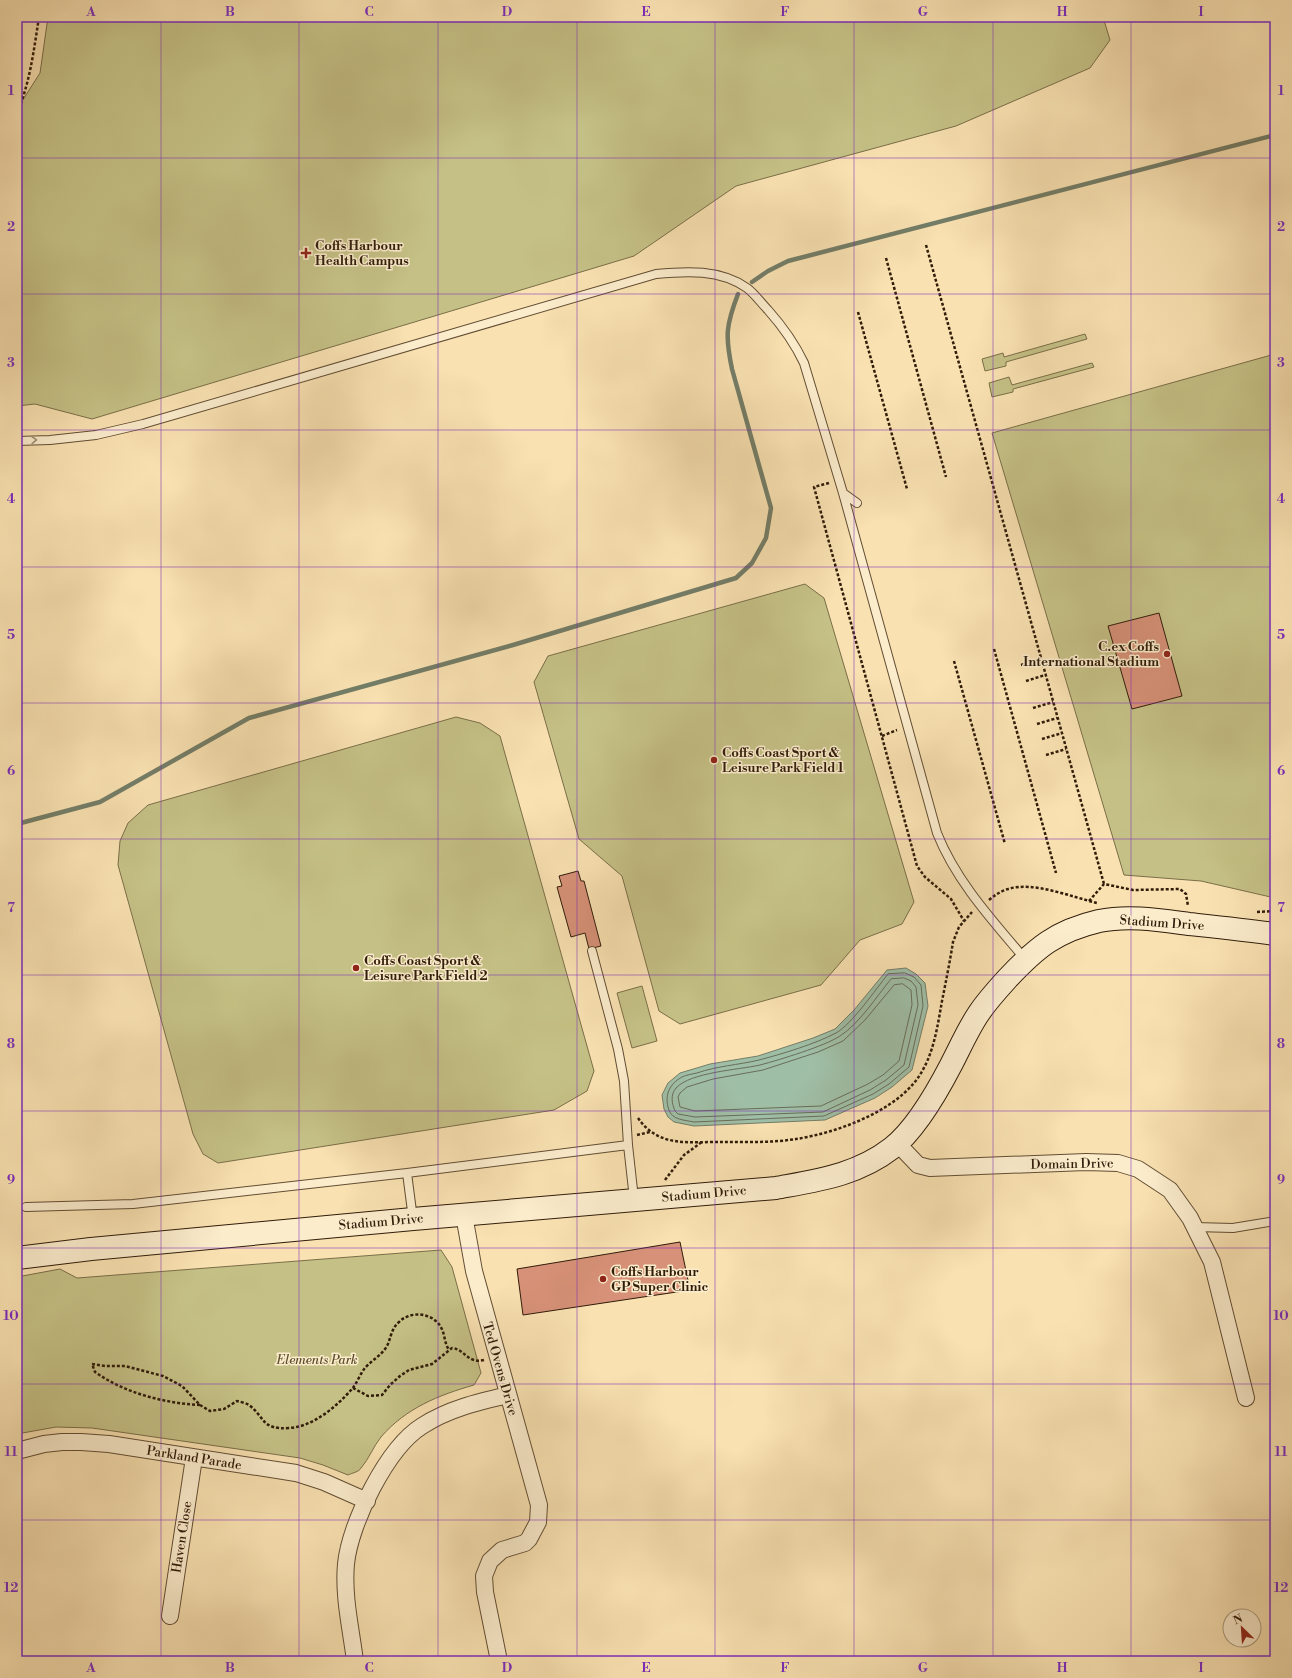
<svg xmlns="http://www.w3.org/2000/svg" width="1292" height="1678" viewBox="0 0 1292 1678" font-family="'Libre Bodoni',serif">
  <rect width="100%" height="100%" fill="#f9e1b1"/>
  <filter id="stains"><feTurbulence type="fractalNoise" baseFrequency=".005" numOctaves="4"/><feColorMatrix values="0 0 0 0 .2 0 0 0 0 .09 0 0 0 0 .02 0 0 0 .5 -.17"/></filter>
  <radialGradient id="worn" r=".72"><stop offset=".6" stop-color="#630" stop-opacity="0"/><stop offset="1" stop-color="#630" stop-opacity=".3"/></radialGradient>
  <path fill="#c5c186" stroke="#7a6e48" d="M 48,17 L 1103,17 L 1110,40 L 1090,68 L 956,126 L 736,186 L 634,256 L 92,419 L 35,404 L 17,406 L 17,109 L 40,73 Z
    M 1085,334 L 1087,339 L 1006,362 L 1006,366 L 985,371 L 982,359 L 1003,353 L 1004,357 Z
    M 1275,354 L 1275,898 L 1201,881 L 1124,875 L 992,433 Z
    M 1092,363 L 1094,367 L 1013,389 L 1013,392 L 992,397 L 989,383 L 1009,377 L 1012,385 Z
    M 805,584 L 824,598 L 914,902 L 902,924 L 860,940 L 821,985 L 680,1024 L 659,1011 L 622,876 L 579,839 L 534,682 L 548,656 Z
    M 456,717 L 480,723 L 500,736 L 594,1071 L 587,1091 L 554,1110 L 218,1163 L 203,1154 L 193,1134 L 118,865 L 120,841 L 128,823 L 148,805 Z
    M 642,986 L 657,1041 L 632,1048 L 617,993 Z
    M 441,1250 L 452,1267 L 481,1373 L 474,1385 C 439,1395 406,1408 381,1437 C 373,1447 369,1459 361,1468 C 359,1472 352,1473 348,1475 L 323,1465 L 300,1458 L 92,1428 L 56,1427 L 17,1434 L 17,1277 L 60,1269 L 77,1278 Z"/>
  <path fill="#9fbea6" stroke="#737d67" d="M 906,968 L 916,974 L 925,983 L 928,1006 L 912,1070 L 892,1087 L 875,1098 L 825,1120 L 694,1126 L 674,1122 L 668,1117 L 664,1109 L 662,1095 L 668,1083 L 680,1073 L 710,1064 L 758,1056 L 813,1038 L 835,1029 L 854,1010 L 887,970 Z"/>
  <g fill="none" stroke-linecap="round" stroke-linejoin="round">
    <path stroke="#686d58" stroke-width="1" d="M 905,973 L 914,977 L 921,985 L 923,1006 L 909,1067 L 889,1084 L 873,1094 L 824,1116 L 694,1122 C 685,1120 672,1120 669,1110 C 664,1096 669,1084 682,1077 C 686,1075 692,1074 697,1073 C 717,1066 738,1065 759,1060 C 782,1054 815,1044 836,1033 C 852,1024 876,989 888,974 Z
      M 904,978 L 911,981 L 916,987 L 918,1005 L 904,1065 L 886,1080 L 870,1090 L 823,1112 L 695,1117 L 678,1114 L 675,1111 C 672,1104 670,1095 676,1088 C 691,1072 738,1070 760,1065 C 779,1060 825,1046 840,1036 C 860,1023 876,997 891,979 Z
      M 903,984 L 911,990 L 912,1005 L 899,1061 L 883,1075 L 868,1084 L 821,1106 L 695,1111 L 680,1107 L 678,1097 L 680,1093 L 687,1087 L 713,1079 L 763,1070 L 818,1052 L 843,1041 L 865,1020 L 894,985 Z"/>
    <path stroke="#737d67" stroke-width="4.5" d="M 752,282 L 768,271 L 788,261 L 1275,135
      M 17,824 L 100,802 L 249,718 L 513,645 L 736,578 L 752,563 L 766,538 L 771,508 L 732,369 C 725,336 726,325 738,294"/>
  </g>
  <path fill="#d79178" stroke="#301c09" d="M 1159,613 L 1182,696 L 1132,709 L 1108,626 Z
    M 578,871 L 581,881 L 584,881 L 601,946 L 589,949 L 585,933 L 571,937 L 557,887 L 562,886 L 559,876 Z
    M 680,1242 L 690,1290 L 523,1315 L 517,1269 Z"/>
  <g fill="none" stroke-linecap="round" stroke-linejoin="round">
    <defs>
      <path id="lane" d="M 17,441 L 50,440 L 96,435 L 143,424 L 656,274 C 686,271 720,269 747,288 C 755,294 761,303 768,310 C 784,328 794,342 804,363 L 843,493 L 937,833 C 956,881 992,920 1025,959
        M 843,493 L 857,503
        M 592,951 L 618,1049 L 624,1081 L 628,1145 L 634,1199
        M 407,1173 L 413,1219
        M 26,1207 L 133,1204 L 407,1173 L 628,1145
        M 1194,1227 L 1233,1228 L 1275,1221"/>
      <path id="street" d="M 897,1143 L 918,1165 L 930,1168 L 1086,1162 L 1118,1163 L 1138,1169 L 1170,1190 L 1190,1218 L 1212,1262 L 1246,1398
        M 464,1215 L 474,1271 L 539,1505 L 538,1522 L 529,1539 L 525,1543 L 502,1550 L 490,1561 L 484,1576 L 485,1592 L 499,1661
        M 17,1451 L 44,1444 L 62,1442 L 81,1442 L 109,1444 L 296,1473 L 324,1482 L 367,1501
        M 170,1616 L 194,1458
        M 355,1661 C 351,1629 343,1596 346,1564 C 350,1523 387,1448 422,1426 C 448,1409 478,1402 508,1395"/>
      <path id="secondary" d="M 17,1258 L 91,1249 L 413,1219 L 776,1188 C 819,1180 857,1175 892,1148 C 916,1129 937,1092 951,1065 C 960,1048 968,1029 979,1013 C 987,1001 997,990 1007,979 C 1036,948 1056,931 1099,921 C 1129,915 1159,920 1189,924 C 1217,927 1246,930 1275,934"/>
    </defs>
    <use href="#lane" stroke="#624d33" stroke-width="10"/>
    <use href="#street" stroke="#624d33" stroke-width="18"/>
    <use href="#secondary" stroke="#301c09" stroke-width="24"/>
    <path stroke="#301c09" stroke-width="2.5" stroke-dasharray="3 2" stroke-linecap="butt" d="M 17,113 C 30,83 34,49 39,17
      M 926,245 L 1104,884
      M 886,258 L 946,477
      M 858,312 L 907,489
      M 829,483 L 814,487 L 917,866 L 925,877 L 951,899 L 964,921
      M 994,649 L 1056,873
      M 954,661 L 1005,844
      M 1021,665 L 1041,659
      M 1026,681 L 1045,675
      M 1033,708 L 1053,702
      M 1037,724 L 1057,718
      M 882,736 L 897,730
      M 1042,739 L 1062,733
      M 1046,755 L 1066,749
      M 989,900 C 995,895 1001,891 1008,889 C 1033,881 1072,897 1097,903
      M 1089,901 L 1104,884 L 1133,890 L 1180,889 L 1186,894 L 1188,906
      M 1257,912 L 1275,911
      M 638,1118 C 658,1147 687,1142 717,1142 C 743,1142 771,1143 796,1139 C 835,1133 888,1114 914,1083 C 933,1060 937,1029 942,1001 C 946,981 950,961 953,942 L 959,927 L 972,912
      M 637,1135 L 650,1132
      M 665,1180 L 684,1155 L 702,1142
      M 353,1388 L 368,1396 L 382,1395 L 390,1385 L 400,1376 L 409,1370 L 432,1364 L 452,1348 C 465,1349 467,1364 484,1360
      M 200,1405 C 163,1403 125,1393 95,1372 L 92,1364 L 105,1366 L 125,1366 L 163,1376 L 182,1386 L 200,1405 L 210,1411 L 224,1409 L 237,1401 C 241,1402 246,1403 249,1405 C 265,1417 261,1430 289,1428 C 313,1427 337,1406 352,1389 C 357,1383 360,1374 365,1368 C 372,1360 382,1355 387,1346 C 391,1338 391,1329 399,1322 C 409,1312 427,1312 437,1322 C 446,1331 443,1341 449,1350"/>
    <use href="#lane" stroke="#fbeccc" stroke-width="8"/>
    <use href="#street" stroke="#fbeccc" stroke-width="16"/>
    <use href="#secondary" stroke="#fbeccc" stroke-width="22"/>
  </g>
  <defs><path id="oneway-chevron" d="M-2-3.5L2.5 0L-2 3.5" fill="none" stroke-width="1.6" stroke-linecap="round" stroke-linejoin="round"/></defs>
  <use stroke="#a08e74" href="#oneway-chevron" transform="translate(34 440) rotate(-2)"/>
  <path fill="none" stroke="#7b2cbf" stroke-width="1" stroke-opacity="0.55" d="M 161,17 L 161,1661M 299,17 L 299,1661M 438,17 L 438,1661M 577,17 L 577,1661M 715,17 L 715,1661M 854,17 L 854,1661M 993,17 L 993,1661M 1131,17 L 1131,1661M 17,158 L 1275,158M 17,294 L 1275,294M 17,430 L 1275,430M 17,567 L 1275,567M 17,703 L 1275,703M 17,839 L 1275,839M 17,975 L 1275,975M 17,1111 L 1275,1111M 17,1248 L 1275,1248M 17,1384 L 1275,1384M 17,1520 L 1275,1520"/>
  <g fill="#8f2418" stroke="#fbeccc" stroke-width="1.5">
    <path d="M304 247h4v4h4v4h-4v4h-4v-4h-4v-4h4z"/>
    <circle cx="1167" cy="654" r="4"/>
    <circle cx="714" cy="760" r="4"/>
    <circle cx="356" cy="968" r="4"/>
    <circle cx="603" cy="1279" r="4"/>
  </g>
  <g text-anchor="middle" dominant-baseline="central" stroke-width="3" stroke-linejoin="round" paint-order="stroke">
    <g font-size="13" font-weight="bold" fill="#301c09" stroke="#fbeccc" text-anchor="start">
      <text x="315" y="246">Coffs Harbour<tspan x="315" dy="15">Health Campus</tspan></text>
      <text x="1159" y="647" text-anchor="end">C.ex Coffs<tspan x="1159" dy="15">International Stadium</tspan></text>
      <text x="722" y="753">Coffs Coast Sport &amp;<tspan x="722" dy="15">Leisure Park Field 1</tspan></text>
      <text x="364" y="961">Coffs Coast Sport &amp;<tspan x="364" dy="15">Leisure Park Field 2</tspan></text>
      <text x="611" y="1272">Coffs Harbour<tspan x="611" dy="15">GP Super Clinic</tspan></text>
    </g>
    <g font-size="13" fill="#301c09" stroke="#fbeccc">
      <text transform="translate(1162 923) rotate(4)">Stadium Drive</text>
      <text transform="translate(1072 1164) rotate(-1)">Domain Drive</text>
      <text transform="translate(704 1194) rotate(-5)">Stadium Drive</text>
      <text transform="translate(381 1222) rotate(-5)">Stadium Drive</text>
      <text transform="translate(500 1369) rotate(74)">Ted Ovens Drive</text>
      <text transform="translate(194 1458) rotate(9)">Parkland Parade</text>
      <text transform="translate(182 1537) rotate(-81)">Haven Close</text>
    </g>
    <g font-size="13" font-style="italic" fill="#5d4e2e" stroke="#fbeccc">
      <text x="317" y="1360">Elements Park</text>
    </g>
  </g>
  <rect width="1292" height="1678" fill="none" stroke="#f9e1b1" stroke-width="44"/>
  <g transform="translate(1242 1628) rotate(335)"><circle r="19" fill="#fbeccc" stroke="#aa997e"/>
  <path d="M0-3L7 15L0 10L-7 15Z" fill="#8f2418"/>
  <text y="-6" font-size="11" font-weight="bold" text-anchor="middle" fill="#301c09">N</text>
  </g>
  <rect x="22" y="22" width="1248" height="1634" fill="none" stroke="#7b2cbf" stroke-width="1.5"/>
  <g font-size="13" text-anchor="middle" font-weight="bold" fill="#7b2cbf">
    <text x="91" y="16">A</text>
    <text x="230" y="16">B</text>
    <text x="369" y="16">C</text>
    <text x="507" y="16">D</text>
    <text x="646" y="16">E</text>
    <text x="785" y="16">F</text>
    <text x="923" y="16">G</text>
    <text x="1062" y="16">H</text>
    <text x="1201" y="16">I</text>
    <text x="11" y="95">1</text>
    <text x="1281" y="95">1</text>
    <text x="11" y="231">2</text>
    <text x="1281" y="231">2</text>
    <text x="11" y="367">3</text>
    <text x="1281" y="367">3</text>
    <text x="11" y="503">4</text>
    <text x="1281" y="503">4</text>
    <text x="11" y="639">5</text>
    <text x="1281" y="639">5</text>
    <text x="11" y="775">6</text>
    <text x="1281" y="775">6</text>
    <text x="11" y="912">7</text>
    <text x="1281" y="912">7</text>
    <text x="11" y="1048">8</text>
    <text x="1281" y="1048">8</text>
    <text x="11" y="1184">9</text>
    <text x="1281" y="1184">9</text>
    <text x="11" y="1320">10</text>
    <text x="1281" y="1320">10</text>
    <text x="11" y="1456">11</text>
    <text x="1281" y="1456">11</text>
    <text x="11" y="1592">12</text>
    <text x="1281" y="1592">12</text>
    <text x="91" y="1672">A</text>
    <text x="230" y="1672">B</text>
    <text x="369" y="1672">C</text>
    <text x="507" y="1672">D</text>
    <text x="646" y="1672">E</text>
    <text x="785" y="1672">F</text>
    <text x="923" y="1672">G</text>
    <text x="1062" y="1672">H</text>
    <text x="1201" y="1672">I</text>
  </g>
  <rect width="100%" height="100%" filter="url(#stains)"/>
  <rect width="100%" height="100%" fill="url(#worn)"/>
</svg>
